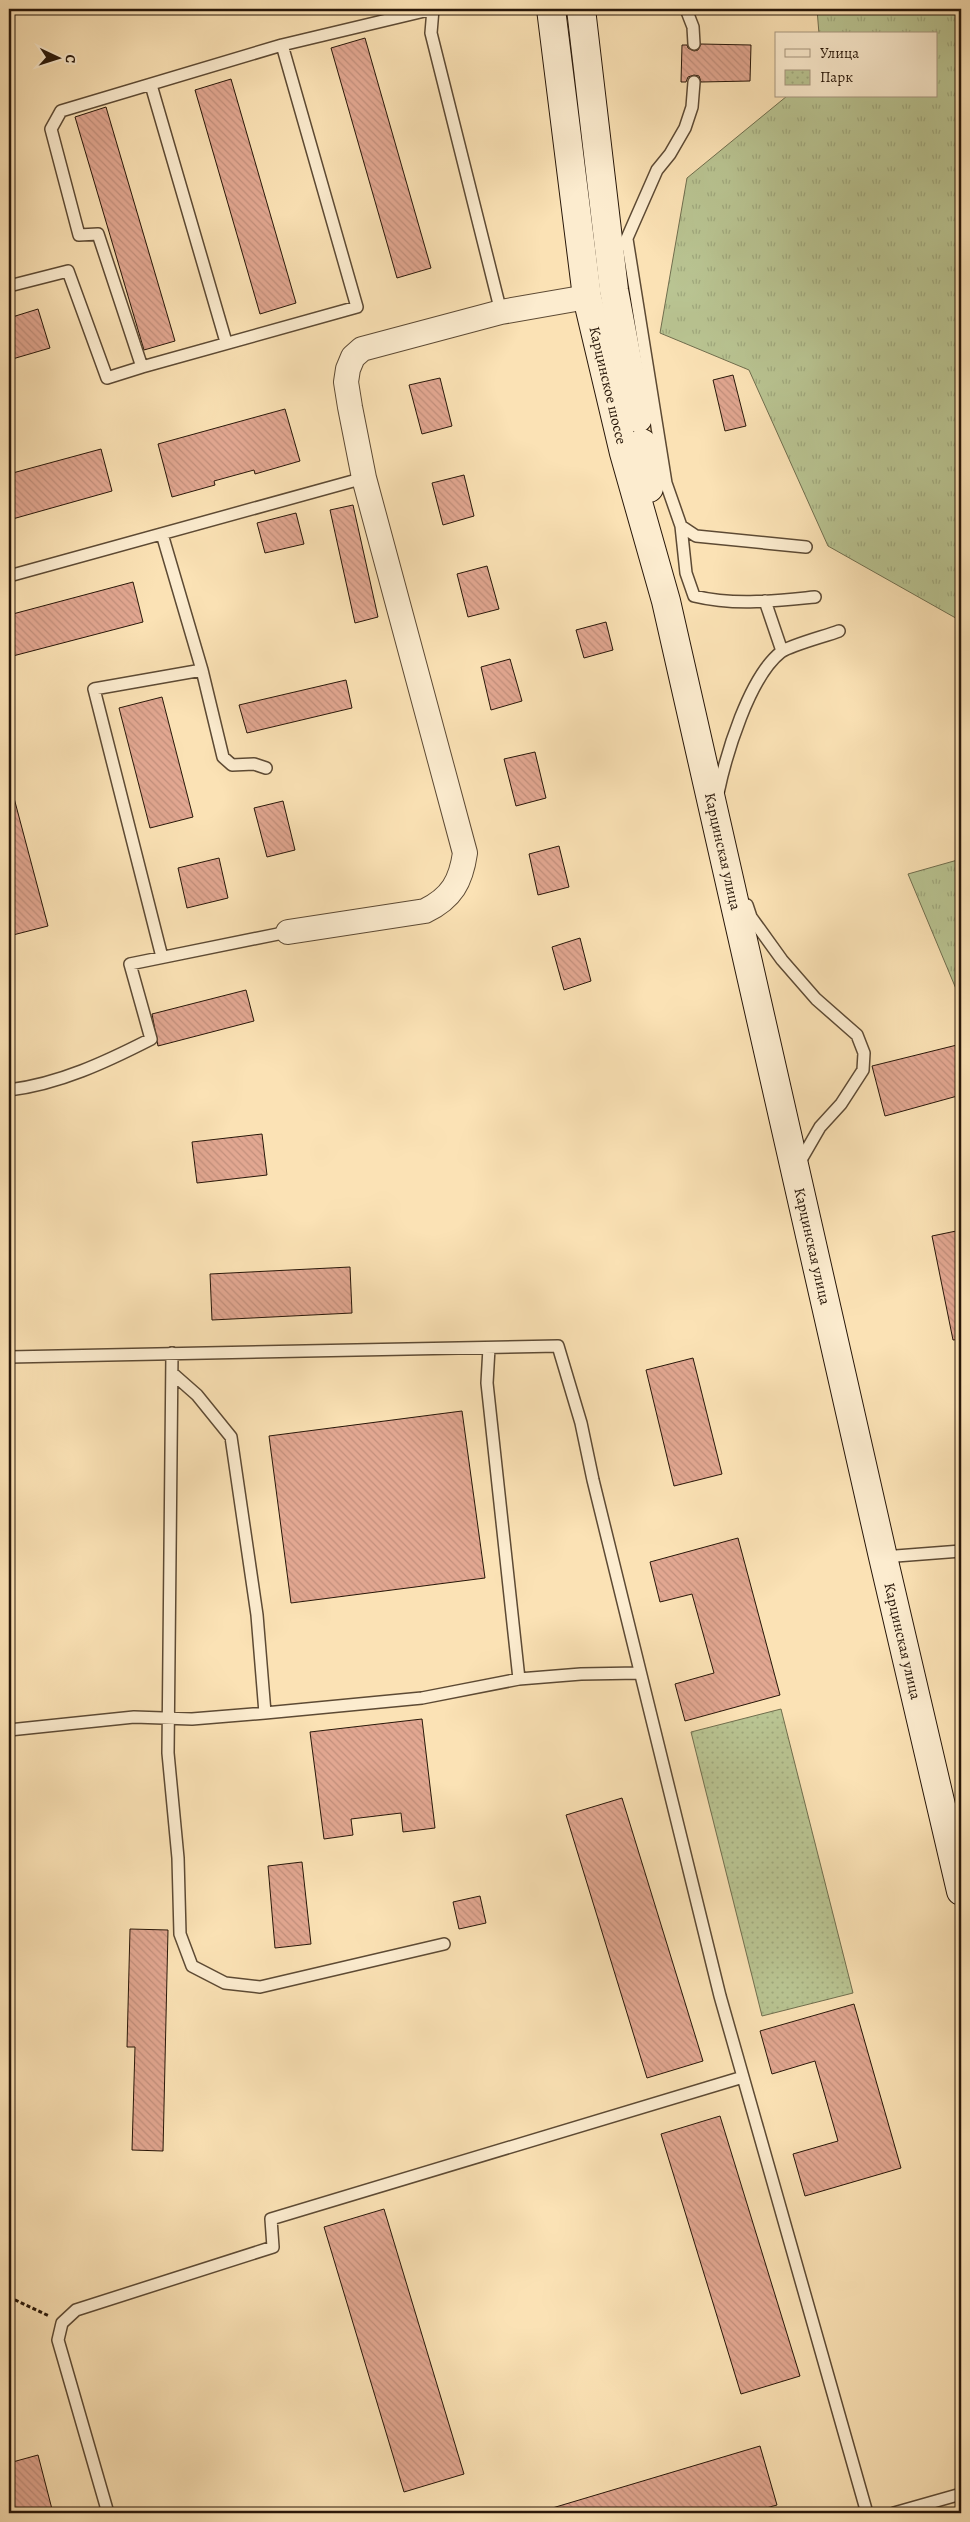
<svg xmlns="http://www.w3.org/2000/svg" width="970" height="2522" viewBox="0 0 970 2522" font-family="Alegreya,serif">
  <defs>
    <pattern id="grass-tufts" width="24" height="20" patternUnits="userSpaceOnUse" patternTransform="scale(1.25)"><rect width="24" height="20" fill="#b9c492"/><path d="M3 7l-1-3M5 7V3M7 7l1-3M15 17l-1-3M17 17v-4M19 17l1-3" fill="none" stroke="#9fa87d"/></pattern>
    <pattern id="park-dots" width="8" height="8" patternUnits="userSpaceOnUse" patternTransform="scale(1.25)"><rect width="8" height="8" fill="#b9c492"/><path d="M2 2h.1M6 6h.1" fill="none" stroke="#9fa87d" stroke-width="1.8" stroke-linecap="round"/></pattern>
    <pattern id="building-back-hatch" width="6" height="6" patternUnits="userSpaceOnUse" patternTransform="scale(1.25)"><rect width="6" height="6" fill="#e2a791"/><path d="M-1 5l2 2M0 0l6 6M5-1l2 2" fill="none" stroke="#c28f7c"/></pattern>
  </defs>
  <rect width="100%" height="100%" fill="#fbe2b5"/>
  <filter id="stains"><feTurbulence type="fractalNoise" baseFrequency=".004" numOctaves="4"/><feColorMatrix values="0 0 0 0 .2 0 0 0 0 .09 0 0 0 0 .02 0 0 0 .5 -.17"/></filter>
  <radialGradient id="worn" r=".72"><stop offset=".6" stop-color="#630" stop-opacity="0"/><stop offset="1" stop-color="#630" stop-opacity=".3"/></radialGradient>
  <path fill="url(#grass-tufts)" stroke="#706e4e" d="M 817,9 L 961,9 L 961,621 L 828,546 L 749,370 L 660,333 L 687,178 L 787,96 L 936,96 L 936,34 L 819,34 Z
    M 961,859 L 961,998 L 959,996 L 908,874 Z"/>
  <path fill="url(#park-dots)" stroke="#706e4e" d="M 781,1709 L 853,1993 L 762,2016 L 691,1732 Z"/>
  <path fill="url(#building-back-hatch)" stroke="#281709" d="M 365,38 L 431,268 L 397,278 L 331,48 Z
    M 701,44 L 751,45 L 750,81 L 701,82 L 699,76 L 694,75 L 688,77 L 686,82 L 681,82 L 682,45 L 687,45 L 688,48 L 694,51 L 698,50 Z
    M 231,79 L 296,303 L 260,314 L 195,90 Z
    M 106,107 L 175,341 L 144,350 L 75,117 Z
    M 38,309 L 50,348 L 9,360 L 9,318 Z
    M 733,375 L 746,426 L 725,431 L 713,380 Z
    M 440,378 L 452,426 L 422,434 L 409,385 Z
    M 285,409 L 300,461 L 255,474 L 254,470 L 214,481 L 215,485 L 172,497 L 158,444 Z
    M 101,449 L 112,491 L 9,520 L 9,474 Z
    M 464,475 L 474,516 L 443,525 L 432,483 Z
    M 353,505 L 378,617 L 355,623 L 330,510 Z
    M 296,513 L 304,544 L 265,553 L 257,523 Z
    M 487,566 L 499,609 L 468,617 L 457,574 Z
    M 133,582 L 143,622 L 9,657 L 9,615 Z
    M 606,622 L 613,650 L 584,658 L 576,630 Z
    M 510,659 L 522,701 L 491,710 L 481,667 Z
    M 346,680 L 352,708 L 247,733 L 239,705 Z
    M 162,697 L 193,817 L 150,828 L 119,708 Z
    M 535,752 L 546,798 L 516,806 L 504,759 Z
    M 14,798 L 48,926 L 9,936 L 9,799 Z
    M 283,801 L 295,850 L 267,857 L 254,808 Z
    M 559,846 L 569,887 L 538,895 L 529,854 Z
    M 219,858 L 228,898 L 187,908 L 178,868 Z
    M 580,938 L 591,981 L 564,990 L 552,947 Z
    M 246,990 L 254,1021 L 158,1046 L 152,1014 Z
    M 961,1044 L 961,1095 L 885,1116 L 872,1066 Z
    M 262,1134 L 267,1175 L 197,1183 L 192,1142 Z
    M 961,1230 L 961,1339 L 953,1340 L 932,1236 Z
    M 350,1267 L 352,1313 L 212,1320 L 210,1274 Z
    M 693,1358 L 722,1474 L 674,1486 L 646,1370 Z
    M 462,1411 L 485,1578 L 291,1603 L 269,1436 Z
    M 738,1538 L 780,1695 L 685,1721 L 675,1684 L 714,1673 L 692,1594 L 660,1602 L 650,1562 Z
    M 422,1719 L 435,1828 L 403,1832 L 401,1813 L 351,1819 L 353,1835 L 324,1839 L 310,1732 Z
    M 622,1798 L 703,2061 L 647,2078 L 566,1815 Z
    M 302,1862 L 311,1944 L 275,1948 L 268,1866 Z
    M 480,1896 L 486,1923 L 459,1929 L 453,1902 Z
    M 130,1929 L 168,1930 L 163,2151 L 132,2150 L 135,2047 L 127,2047 Z
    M 854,2004 L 901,2168 L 805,2196 L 793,2154 L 838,2141 L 815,2061 L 772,2074 L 760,2031 Z
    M 720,2116 L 800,2376 L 741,2394 L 661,2134 Z
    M 384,2209 L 464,2474 L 404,2492 L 324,2227 Z
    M 760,2446 L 777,2505 L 748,2513 L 550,2513 L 549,2509 Z
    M 38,2455 L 53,2513 L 9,2513 L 9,2463 Z"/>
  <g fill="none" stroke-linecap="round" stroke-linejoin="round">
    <defs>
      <path id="service" d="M 433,9 L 431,33 L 501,312
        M 686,9 L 693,27 L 694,44
        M 282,45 L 357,307 L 142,367 L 98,234 L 79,235 L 51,129 L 61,111 L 282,45 L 433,9
        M 151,85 L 226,342
        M 627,239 L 666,483 L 681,526 L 696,536 L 806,547
        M 624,245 L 657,170 L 670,154 L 685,128 L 692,107 L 694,82
        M 9,286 L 68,271 L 107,378 L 142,367
        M 681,526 L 686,573 L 694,596 C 735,606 774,601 815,597
        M 9,576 L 364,478
        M 765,601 L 782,651
        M 202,670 L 223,757 L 232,765 L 254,764 L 266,768
        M 718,793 C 726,755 749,677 781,652 C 791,645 826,636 839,631
        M 747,905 L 751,917 L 782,960 L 816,999 L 857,1035 L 864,1053 L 863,1070 L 841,1104 L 820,1127 L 798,1165
        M 162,957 L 94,689 L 202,670 L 162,534
        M 9,1090 C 59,1084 106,1062 151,1039 L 130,964 L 288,932
        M 489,1348 L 487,1383 L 519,1679
        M 172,1353 L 168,1753 L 178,1858 L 180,1934 L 192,1966 L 225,1983 L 260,1987 L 444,1944
        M 9,1357 L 558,1346 L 581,1423 L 593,1480 L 720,1996 L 867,2513
        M 172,1373 L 197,1395 L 231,1437 L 257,1615 L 265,1713
        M 883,1557 L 961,1551
        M 9,1730 L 134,1717 L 192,1719 L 265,1713 L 422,1698 L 519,1679 L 581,1674 L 640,1673
        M 108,2513 L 58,2340 L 62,2323 L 76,2310 L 273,2247 L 271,2219 L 743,2077
        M 894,2513 L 961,2494"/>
      <path id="minor" d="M 288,932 L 425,911 C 452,898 461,881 465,853 L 364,478 L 350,407 L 346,382 L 348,369 L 353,357 L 362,349 L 501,312 L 587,297"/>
      <g id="secondary">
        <path id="s1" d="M 551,9 L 587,297 L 624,453 L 666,601 L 883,1557 L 961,1891"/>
        <path d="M 581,9 L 614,290 L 638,418"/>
        <path d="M 642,443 L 649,488"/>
      </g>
    </defs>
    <use href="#service" stroke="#5d4a34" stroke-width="14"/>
    <use href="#minor" stroke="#5d4a34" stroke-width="26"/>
    <use href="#secondary" stroke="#281709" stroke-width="30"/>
    <path stroke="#281709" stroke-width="3" stroke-dasharray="4 2.5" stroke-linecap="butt" d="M 9,2297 L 49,2316"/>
    <use href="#service" stroke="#fceccf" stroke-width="11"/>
    <use href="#minor" stroke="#fceccf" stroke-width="24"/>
    <use href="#secondary" stroke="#fceccf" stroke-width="28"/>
  </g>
  <g text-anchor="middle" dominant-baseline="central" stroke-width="4" stroke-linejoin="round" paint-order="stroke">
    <g font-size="15" fill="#281709" stroke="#fceccf">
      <text stroke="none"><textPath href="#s1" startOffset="381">Карцинское шоссе</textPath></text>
      <text stroke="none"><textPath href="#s1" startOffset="861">Карцинская улица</textPath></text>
      <text stroke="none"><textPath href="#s1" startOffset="1266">Карцинская улица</textPath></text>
      <text stroke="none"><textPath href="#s1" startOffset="1671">Карцинская улица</textPath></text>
    </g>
  </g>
  <rect width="970" height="2522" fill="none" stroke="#fbe2b5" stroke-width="30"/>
  <rect x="10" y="10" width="950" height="2502" fill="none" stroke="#281709" stroke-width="2.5"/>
  <rect x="15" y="15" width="940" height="2492" fill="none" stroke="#281709"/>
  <rect x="775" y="32" width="162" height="65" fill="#fceccf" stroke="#a79780"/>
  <rect x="785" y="49" width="25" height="8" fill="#fceccf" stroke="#a79780"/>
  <text x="820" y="58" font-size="15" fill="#281709">Улица</text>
  <rect x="785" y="70" width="25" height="15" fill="url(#park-dots)" stroke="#a79780"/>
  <text x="820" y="82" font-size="15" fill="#281709">Парк</text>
  <g transform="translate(58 58) rotate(94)" stroke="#fceccf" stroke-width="4" paint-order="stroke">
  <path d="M0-4L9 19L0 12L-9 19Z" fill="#281709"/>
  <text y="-8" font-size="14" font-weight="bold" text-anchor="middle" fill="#281709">С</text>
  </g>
  <rect width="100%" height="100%" filter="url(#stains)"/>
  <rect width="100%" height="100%" fill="url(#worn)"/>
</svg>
